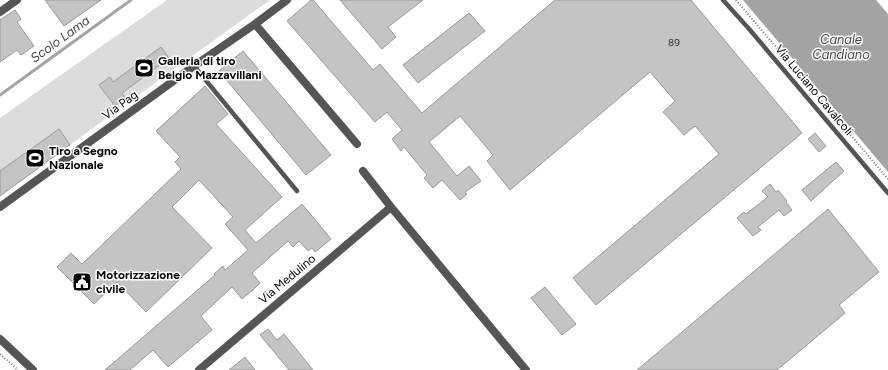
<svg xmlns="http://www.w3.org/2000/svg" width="888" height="370" viewBox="0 0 888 370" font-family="Figtree,sans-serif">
  <rect width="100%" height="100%" fill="#fff"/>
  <path fill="#dcdcdc" d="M 167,0 L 270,0 L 101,122 L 70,145 L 59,130 L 0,171 L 0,118 Z"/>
  <path fill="#a3a3a3" d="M 743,0 L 876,0 L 888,14 L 888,172 Z"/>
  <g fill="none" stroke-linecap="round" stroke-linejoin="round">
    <path stroke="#a3a3a3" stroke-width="3" d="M 0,95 L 131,0"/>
  </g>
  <path fill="#c4c4c4" stroke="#999" d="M 45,0 L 101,0 L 64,26 Z
    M 311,0 L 313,0 L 373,70 L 380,64 L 422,113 L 555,0 L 691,0 L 802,133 L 596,305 L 573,278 L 719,154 L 695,126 L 684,135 L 663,112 L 675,101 L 650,72 L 510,190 L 487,161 L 493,155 L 460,116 L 429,142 L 457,176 L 469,166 L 481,181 L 465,192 L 467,194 L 460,200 L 442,180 L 433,188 L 424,178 L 427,175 L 404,147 L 401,151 L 392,139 L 402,130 L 387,112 L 375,122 L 287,21 Z
    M 340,0 L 423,0 L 388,27 L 396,37 L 382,49 Z
    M 15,10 L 21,19 L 17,22 L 34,46 L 21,55 L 17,50 L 0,62 L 0,20 Z
    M 469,13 L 485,31 L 418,83 L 403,65 Z
    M 161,47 L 169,58 L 122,93 L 125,98 L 115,106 L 99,85 L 110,77 L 113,82 Z
    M 243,51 L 331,155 L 306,175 L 219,71 Z
    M 205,86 L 228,114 L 216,124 L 282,197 L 245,230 L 256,243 L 302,204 L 331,239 L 315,252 L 312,248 L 308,251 L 299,241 L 293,247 L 288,241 L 252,273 L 260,283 L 253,290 L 242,299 L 232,287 L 201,316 L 212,330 L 168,367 L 153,350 L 130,370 L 105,370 L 215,275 L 214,274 L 223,266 L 225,270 L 248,250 L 225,224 L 233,217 L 199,180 L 172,207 L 212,248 L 146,312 L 117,282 L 94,304 L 57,267 L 71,253 L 82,264 L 181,169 L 175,162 L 180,157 L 156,131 Z
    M 59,129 L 70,145 L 0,196 L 0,171 Z
    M 815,133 L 826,146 L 819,152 L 808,139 Z
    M 836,162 L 844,171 L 811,201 L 802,190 Z
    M 770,184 L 776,192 L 778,190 L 787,201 L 786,202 L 792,210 L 784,216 L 779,210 L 758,227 L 761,230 L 753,236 L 737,218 L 744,212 L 746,214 L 768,197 L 762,191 Z
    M 828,209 L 879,272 L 839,305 L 845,313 L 777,370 L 637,370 Z
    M 545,287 L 576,324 L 562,335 L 531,298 Z
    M 268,329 L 277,340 L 284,334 L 313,370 L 289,370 L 260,335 Z
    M 245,357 L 255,370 L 229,370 Z"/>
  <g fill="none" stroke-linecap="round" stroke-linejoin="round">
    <path stroke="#777" stroke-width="2" stroke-dasharray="1 2" stroke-linecap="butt" d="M 736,0 L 888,179
      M 0,354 L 17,369"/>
    <path stroke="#555" stroke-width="4.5" d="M 723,0 L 750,30 L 888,193
      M 194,66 L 297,191"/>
    <path stroke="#555" stroke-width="8" d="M 0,12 L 17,0
      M 255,24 L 357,144
      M 363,171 L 391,207 L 526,370
      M 0,207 L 194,66 L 255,24 L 287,0
      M 199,370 L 391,207"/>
    <path stroke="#555" stroke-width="8" d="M 0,339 L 33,370"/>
  </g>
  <defs>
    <symbol id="stadium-square" viewBox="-11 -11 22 22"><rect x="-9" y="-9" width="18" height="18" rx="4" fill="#000" stroke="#fff"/><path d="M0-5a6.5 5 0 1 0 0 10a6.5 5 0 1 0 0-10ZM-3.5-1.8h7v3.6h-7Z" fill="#fff"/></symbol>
    <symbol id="civic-square" viewBox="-11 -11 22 22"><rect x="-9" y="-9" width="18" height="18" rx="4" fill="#000" stroke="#fff"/><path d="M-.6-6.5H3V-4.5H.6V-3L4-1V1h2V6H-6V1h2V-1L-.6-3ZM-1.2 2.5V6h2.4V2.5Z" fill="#fff"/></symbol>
  </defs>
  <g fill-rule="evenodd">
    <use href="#stadium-square" x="133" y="57" width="22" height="22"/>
    <use href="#stadium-square" x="24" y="147" width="22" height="22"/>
    <use href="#civic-square" x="71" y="271" width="22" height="22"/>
  </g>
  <g text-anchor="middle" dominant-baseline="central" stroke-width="3" stroke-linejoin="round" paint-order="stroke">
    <g font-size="10" fill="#313131">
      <text x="674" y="42">89</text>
    </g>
    <g font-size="12" font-weight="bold" fill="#000" stroke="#fff" text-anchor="start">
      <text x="158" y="61">Galleria di tiro<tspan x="158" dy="14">Belgio Mazzavillani</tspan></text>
      <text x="49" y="151">Tiro a Segno<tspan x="49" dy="14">Nazionale</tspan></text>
      <text x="96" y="275">Motorizzazione<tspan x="96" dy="14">civile</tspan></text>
    </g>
    <g font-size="12" fill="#000" stroke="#fff">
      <text transform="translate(814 90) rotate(50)">Via Luciano Cavalcoli</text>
      <text transform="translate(120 105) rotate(-36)">Via Pag</text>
      <text transform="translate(287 279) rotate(-40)">Via Medulino</text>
    </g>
    <g font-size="13" font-style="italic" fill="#444" stroke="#fff">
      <text transform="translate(60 39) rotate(-36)">Scolo Lama</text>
      <text x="841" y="39">Canale<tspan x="841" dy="15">Candiano</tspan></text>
    </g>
  </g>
</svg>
